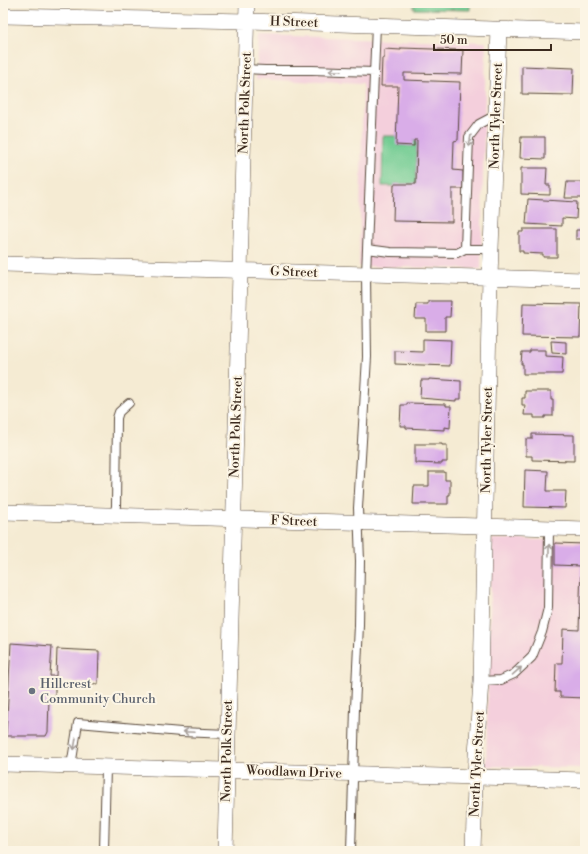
<svg xmlns="http://www.w3.org/2000/svg" width="588" height="854" viewBox="0 0 588 854" font-family="'Libre Bodoni',serif">
  <rect width="100%" height="100%" fill="#fcf5e5"/>
  <filter id="ink" filterUnits="userSpaceOnUse"><feTurbulence type="fractalNoise" baseFrequency=".025" numOctaves="2"/><feDisplacementMap in="SourceGraphic" scale="8" xChannelSelector="R" yChannelSelector="G"/><feConvolveMatrix kernelMatrix="1 2 1 2 8 2 1 2 1" color-interpolation-filters="sRGB"/></filter>
  <filter id="wash" filterUnits="userSpaceOnUse"><feTurbulence type="fractalNoise" baseFrequency=".012" numOctaves="4" result="noise"/><feDisplacementMap in="SourceGraphic" scale="16" xChannelSelector="R" yChannelSelector="G"/><feGaussianBlur stdDeviation="0.9" result="paint"/><feColorMatrix in="noise" values="0 0 0 0 0 0 0 0 0 0 0 0 0 0 0 0 0 1.4 0 .05"/><feComposite in="paint" operator="in"/></filter>
  <g filter="url(#wash)">
    <rect width="100%" height="100%" fill="#f5ebd3"/>
    <path fill="#f4cfdc" d="M 259,35 L 486,42 L 481,269 L 359,266 L 363,84 L 256,79 Z
      M 492,539 L 585,541 L 585,768 L 486,766 Z"/>
    <path fill="#72cc93" stroke="#567b58" d="M 414,3 L 470,3 L 470,10 L 414,9 Z
      M 383,136 L 397,136 L 397,145 L 413,146 L 414,140 L 417,140 L 416,184 L 395,184 L 394,186 L 382,186 Z"/>
    <g id="blocks">
      <path fill="#d9ade8" d="M 401,48 L 463,50 L 462,74 L 404,73 L 404,80 L 460,82 L 458,140 L 454,141 L 453,170 L 463,171 L 463,189 L 452,189 L 452,222 L 393,221 L 394,184 L 416,184 L 417,140 L 414,140 L 414,146 L 396,145 L 398,86 L 381,86 L 382,58 L 384,58 L 384,49 L 401,50 Z
        M 522,66 L 574,68 L 573,95 L 522,94 Z
        M 521,137 L 545,137 L 545,159 L 520,158 Z
        M 521,168 L 547,168 L 546,185 L 550,185 L 550,195 L 521,194 Z
        M 567,182 L 583,182 L 584,198 L 565,198 Z
        M 528,199 L 577,202 L 576,219 L 562,218 L 562,226 L 526,224 Z
        M 523,229 L 557,229 L 557,257 L 543,257 L 543,254 L 523,253 L 523,251 L 519,251 L 519,232 L 523,232 Z
        M 576,230 L 585,230 L 585,239 L 576,239 Z
        M 428,301 L 451,301 L 450,317 L 445,317 L 445,331 L 426,331 L 426,319 L 415,319 L 416,304 L 428,304 Z
        M 523,303 L 581,304 L 580,337 L 522,336 Z
        M 423,339 L 451,340 L 450,366 L 395,364 L 395,351 L 423,352 Z
        M 551,341 L 566,342 L 566,354 L 552,353 Z
        M 530,350 L 545,350 L 545,356 L 563,357 L 562,374 L 523,374 L 523,364 L 521,364 L 522,352 L 530,352 Z
        M 429,379 L 461,381 L 461,399 L 456,399 L 456,401 L 420,398 L 421,380 L 429,380 Z
        M 525,391 L 551,391 L 551,400 L 553,400 L 553,416 L 545,416 L 545,418 L 534,418 L 534,415 L 524,415 L 525,405 L 522,405 L 522,398 L 525,398 Z
        M 407,403 L 446,404 L 446,406 L 451,406 L 450,428 L 445,427 L 445,430 L 406,428 L 406,426 L 400,426 L 401,405 L 407,405 Z
        M 532,434 L 574,435 L 574,461 L 532,460 L 532,456 L 526,456 L 526,439 L 532,439 Z
        M 415,444 L 442,444 L 442,445 L 447,445 L 447,462 L 442,462 L 442,464 L 415,463 Z
        M 525,470 L 548,471 L 547,491 L 566,491 L 565,508 L 524,507 Z
        M 429,472 L 445,472 L 445,480 L 450,480 L 450,495 L 448,495 L 448,504 L 413,504 L 414,486 L 429,486 Z
        M 555,543 L 585,544 L 585,698 L 560,697 L 560,692 L 555,692 L 556,663 L 562,663 L 563,629 L 579,630 L 581,566 L 555,565 Z
        M 11,643 L 52,646 L 50,676 L 56,676 L 57,649 L 99,651 L 98,684 L 55,681 L 55,698 L 49,698 L 48,732 L 46,736 L 6,736 Z"/>
    </g>
  </g>
  <g filter="url(#ink)">
    <use href="#blocks" fill-opacity="0" stroke="#574739" stroke-width="1"/>
    <g fill="none" stroke-linecap="round" stroke-linejoin="round">
      <defs>
        <path id="lane" d="M 246,69 L 265,70 L 312,70 L 374,72
          M 367,249 L 390,252 L 457,253 L 465,249 L 491,249
          M 465,249 L 469,137 L 479,124 L 496,115
          M 114,515 L 116,506 L 117,418 L 119,412 L 129,403
          M 481,681 L 501,680 L 514,674 L 532,657 L 542,632 L 548,608 L 549,528
          M 71,766 L 78,723 L 181,732 L 228,734
          M 104,851 L 106,767
          M 351,851 L 355,708 L 359,625 L 360,561 L 358,508 L 367,357 L 366,274 L 376,25"/>
        <path id="street" d="M 3,16 L 247,21 L 585,32
          M 3,264 L 585,280
          M 3,512 L 585,529
          M 3,764 L 585,780
          M 225,851 L 247,3
          M 473,851 L 476,755 L 481,681 L 490,277 L 499,29"/>
      </defs>
      <use href="#lane" stroke="#574739" stroke-width="10"/>
      <use href="#street" stroke="#574739" stroke-width="16"/>
      <use href="#lane" stroke="#fff" stroke-width="8"/>
      <use href="#street" stroke="#fff" stroke-width="15"/>
    </g>
    <defs><path id="oneway-shaft" d="M-6 0H5M1.5-3L5.5 0L1.5 3" fill="none" stroke-width="1.6" stroke-linecap="round" stroke-linejoin="round"/></defs>
    <g stroke="#a79f9a">
      <use href="#oneway-shaft" transform="translate(335 71) rotate(-178)"/>
      <use href="#oneway-shaft" transform="translate(470 141) rotate(99)"/>
      <use href="#oneway-shaft" transform="translate(549 550) rotate(-89)"/>
      <use href="#oneway-shaft" transform="translate(517 671) rotate(-41)"/>
      <use href="#oneway-shaft" transform="translate(189 732) rotate(-177)"/>
      <use href="#oneway-shaft" transform="translate(75 744) rotate(99)"/>
    </g>
  </g>
  <circle fill="#6b7280" stroke="#fcf5e5" stroke-width="1.5" cx="32" cy="691" r="4"/>
  <g text-anchor="middle" dominant-baseline="central" stroke-width="4" stroke-linejoin="round" paint-order="stroke">
    <g font-size="13" fill="#3b2a1e" stroke="#fcf5e5">
      <text transform="translate(294 22) rotate(2)">H Street</text>
      <text transform="translate(245 103) rotate(-88)">North Polk Street</text>
      <text transform="translate(496 116) rotate(-88)">North Tyler Street</text>
      <text transform="translate(294 272) rotate(2)">G Street</text>
      <text transform="translate(236 427) rotate(-88)">North Polk Street</text>
      <text transform="translate(487 440) rotate(-89)">North Tyler Street</text>
      <text transform="translate(294 521) rotate(2)">F Street</text>
      <text transform="translate(227 751) rotate(-89)">North Polk Street</text>
      <text transform="translate(477 764) rotate(-87)">North Tyler Street</text>
      <text transform="translate(294 772) rotate(2)">Woodlawn Drive</text>
    </g>
    <g font-size="13" fill="#5b616d" stroke="#fcf5e5" text-anchor="start">
      <text x="40" y="684">Hillcrest<tspan x="40" dy="15">Community Church</tspan></text>
    </g>
  </g>
  <rect width="588" height="854" fill="none" stroke="#fcf5e5" stroke-width="16"/>
  <path d="M434 44v6h117v-6" fill="none" stroke="#3b2a1e" stroke-width="2"/>
  <text x="440" y="44" font-size="12" fill="#3b2a1e" stroke="#fcf5e5" stroke-width="3" paint-order="stroke">50 m</text>
</svg>
